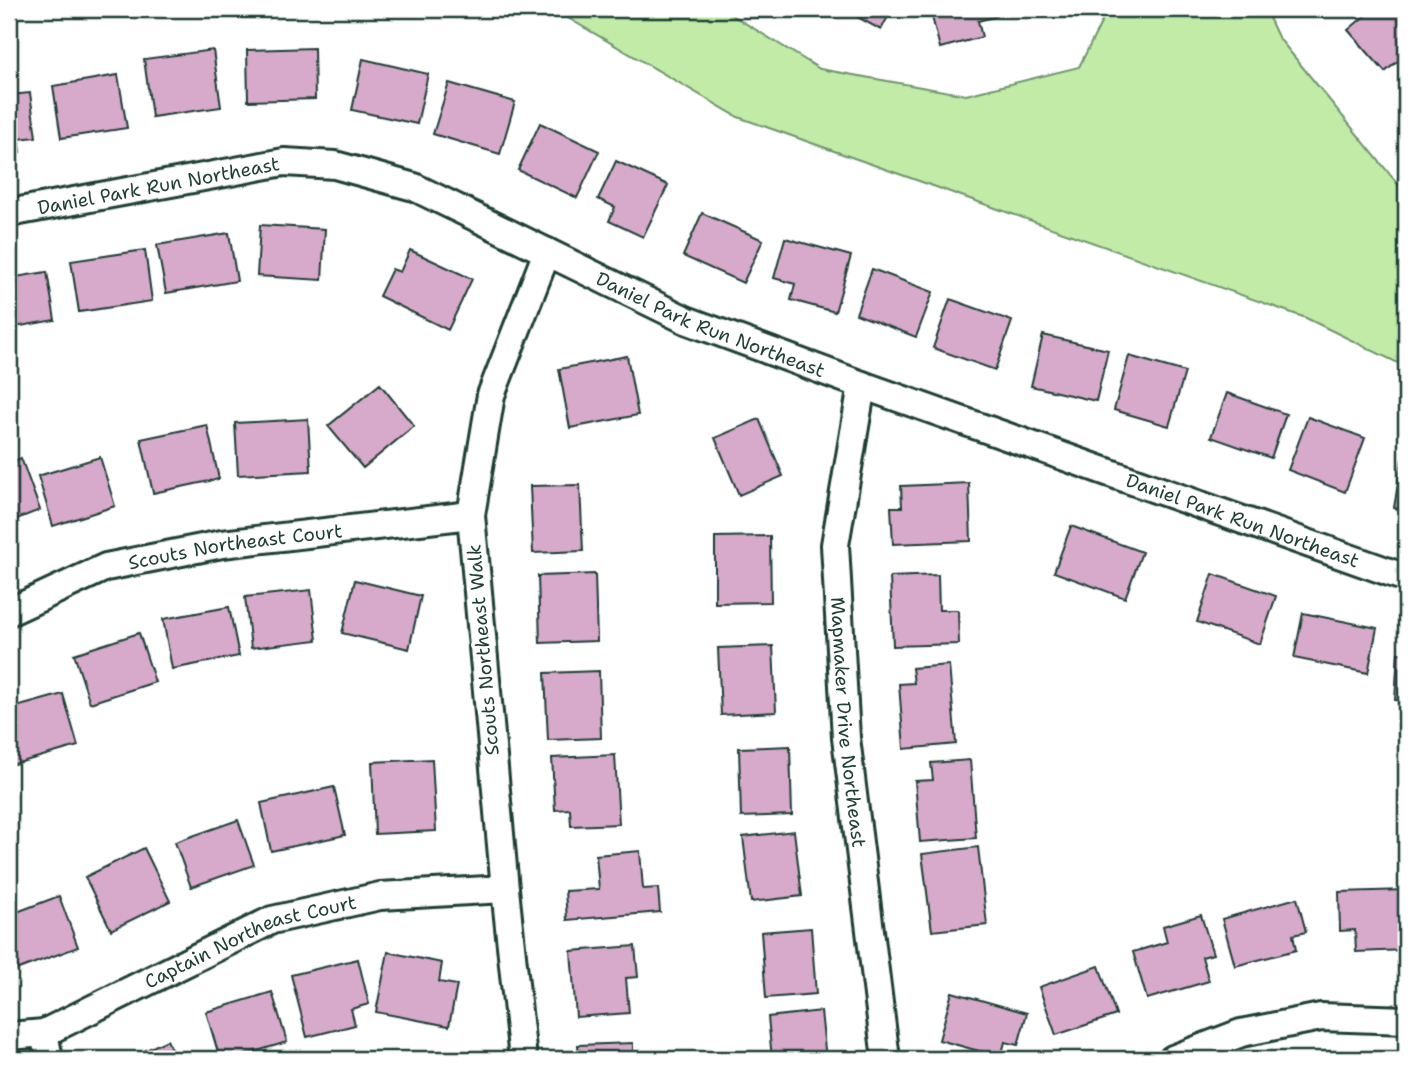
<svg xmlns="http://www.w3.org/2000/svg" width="1415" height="1068" viewBox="0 0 1415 1068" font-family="'Shantell Sans',sans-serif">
  <rect width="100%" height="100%" fill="#fff"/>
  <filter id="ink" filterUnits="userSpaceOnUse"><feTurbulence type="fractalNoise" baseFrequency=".0143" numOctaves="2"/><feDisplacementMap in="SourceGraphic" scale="14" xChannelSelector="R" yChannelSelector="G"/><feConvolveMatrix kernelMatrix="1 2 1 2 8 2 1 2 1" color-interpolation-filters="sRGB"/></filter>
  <g filter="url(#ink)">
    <path fill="#c1eba7" stroke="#70946e" stroke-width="2" d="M 545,9 L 722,9 L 820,69 L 966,95 L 1079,67 L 1108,9 L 1265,9 L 1278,37 L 1406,194 L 1406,367 L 1306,318 L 738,117 L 566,17 Z"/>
    <path fill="#d7a9ca" stroke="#1f3d34" stroke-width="2" d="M 843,9 L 892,9 L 881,30 Z
      M 930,9 L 995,9 L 997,16 L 978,21 L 982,37 L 940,48 Z
      M 1373,9 L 1406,9 L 1406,54 L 1385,72 L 1348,30 Z
      M 314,48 L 315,99 L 248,101 L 247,50 Z
      M 213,50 L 221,107 L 152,117 L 144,59 Z
      M 363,59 L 428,74 L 417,124 L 352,110 Z
      M 118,75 L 127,128 L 61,138 L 53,86 Z
      M 449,83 L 515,102 L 500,154 L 433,134 Z
      M 30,93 L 36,137 L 19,139 L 20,152 L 9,153 L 9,95 Z
      M 540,123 L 599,151 L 577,198 L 518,170 Z
      M 616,161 L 668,185 L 643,237 L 609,221 L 615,207 L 598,199 Z
      M 702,213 L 763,240 L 743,283 L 683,256 Z
      M 260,225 L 325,229 L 322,280 L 257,276 Z
      M 229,233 L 237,281 L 166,293 L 157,245 Z
      M 785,238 L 851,256 L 835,312 L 791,300 L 795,284 L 774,278 Z
      M 145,250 L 152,301 L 79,312 L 71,261 Z
      M 410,250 L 472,279 L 448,330 L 379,296 L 392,269 L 400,272 Z
      M 872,269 L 933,292 L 916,337 L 856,314 Z
      M 47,272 L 55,320 L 9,328 L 9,278 Z
      M 950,299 L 1012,321 L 995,370 L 933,348 Z
      M 1043,335 L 1108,350 L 1096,401 L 1031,386 Z
      M 627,356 L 638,415 L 570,428 L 559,369 Z
      M 1129,356 L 1185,372 L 1169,426 L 1114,410 Z
      M 380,384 L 414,426 L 363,468 L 328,426 Z
      M 1227,393 L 1286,414 L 1271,458 L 1211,437 Z
      M 1308,417 L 1365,438 L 1345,492 L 1288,470 Z
      M 308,419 L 311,471 L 238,475 L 235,423 Z
      M 759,419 L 783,476 L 739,495 L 715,438 Z
      M 207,425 L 219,479 L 153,493 L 141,439 Z
      M 100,457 L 115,506 L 53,526 L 38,476 Z
      M 21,458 L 40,510 L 9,522 L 9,463 Z
      M 1402,459 L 1406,460 L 1406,510 L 1394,508 Z
      M 969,483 L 971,541 L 893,544 L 891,507 L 902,507 L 901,486 Z
      M 580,485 L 583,551 L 533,553 L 530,486 Z
      M 1071,526 L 1142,552 L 1125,598 L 1054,572 Z
      M 770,536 L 771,602 L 715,603 L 715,537 Z
      M 595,574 L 597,641 L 540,643 L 538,576 Z
      M 1213,574 L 1276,596 L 1260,644 L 1197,622 Z
      M 938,575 L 939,610 L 958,610 L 959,644 L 893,646 L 890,577 Z
      M 355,580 L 421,596 L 409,649 L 342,633 Z
      M 311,590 L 317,640 L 251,648 L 245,597 Z
      M 229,607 L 239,656 L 172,669 L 163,619 Z
      M 1303,613 L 1377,628 L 1368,673 L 1294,658 Z
      M 139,633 L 155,682 L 90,703 L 74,654 Z
      M 773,646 L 776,712 L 721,715 L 718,648 Z
      M 1398,653 L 1406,654 L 1406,701 L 1395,700 Z
      M 949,665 L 956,744 L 904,749 L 899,684 L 914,683 L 912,668 Z
      M 599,671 L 601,738 L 548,740 L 545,673 Z
      M 63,694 L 78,746 L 11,765 L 9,757 L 9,709 Z
      M 790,746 L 792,815 L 741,817 L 739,748 Z
      M 615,755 L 619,824 L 571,826 L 570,809 L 555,810 L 552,758 Z
      M 432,759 L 436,831 L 375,834 L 372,762 Z
      M 970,760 L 976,838 L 920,842 L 915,781 L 933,780 L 931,763 Z
      M 334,787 L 345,835 L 271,851 L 261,803 Z
      M 238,820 L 254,865 L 191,887 L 175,842 Z
      M 794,831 L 802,896 L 751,902 L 743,837 Z
      M 978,847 L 987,925 L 932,931 L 922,854 Z
      M 144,848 L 170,901 L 111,930 L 85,877 Z
      M 640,851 L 643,889 L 658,888 L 660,912 L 567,920 L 565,891 L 599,889 L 596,855 Z
      M 1406,890 L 1406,950 L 1356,952 L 1355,930 L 1340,931 L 1339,892 Z
      M 59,896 L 78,947 L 16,970 L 9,951 L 9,915 Z
      M 1297,898 L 1306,932 L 1293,935 L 1296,950 L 1235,966 L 1222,919 Z
      M 1201,915 L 1213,954 L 1202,957 L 1209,981 L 1147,999 L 1133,952 L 1167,942 L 1163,926 Z
      M 811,928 L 816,994 L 766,998 L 761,932 Z
      M 635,946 L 638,977 L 626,978 L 629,1013 L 576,1017 L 571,951 Z
      M 388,952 L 442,963 L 439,982 L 457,985 L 449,1026 L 376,1012 Z
      M 358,959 L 369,1004 L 351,1009 L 355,1025 L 307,1037 L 291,975 Z
      M 1099,966 L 1116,1015 L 1056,1035 L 1039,987 Z
      M 272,992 L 287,1042 L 230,1059 L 220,1059 L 206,1012 Z
      M 952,992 L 1027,1013 L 1018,1045 L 1005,1042 L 1001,1057 L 939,1040 Z
      M 821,1011 L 826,1059 L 772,1059 L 768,1017 Z
      M 167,1040 L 176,1059 L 127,1059 Z
      M 633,1043 L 633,1059 L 579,1059 L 578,1045 Z"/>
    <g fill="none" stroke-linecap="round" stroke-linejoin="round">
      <defs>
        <g id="minor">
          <path id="s1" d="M 9,213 L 284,162 L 335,165 L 414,187 L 686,320 L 862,385 L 1406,578"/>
          <path id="s2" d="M 862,385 L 835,545 L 846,738 L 886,1059"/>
          <path id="s3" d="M 9,612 L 106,567 L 222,544 L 471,515"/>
          <path d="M 44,1033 L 49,1059"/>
          <path id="s4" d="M 9,1036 L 44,1033 L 272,920 L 380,896 L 505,889"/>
          <path d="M 523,1059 L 505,889 L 471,515 L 491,395 L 547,252"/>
          <path d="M 1173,1059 L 1241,1033 L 1321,1017 L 1406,1020"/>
        </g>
      </defs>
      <use href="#minor" stroke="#1f3d34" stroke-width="32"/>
      <use href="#minor" stroke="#fff" stroke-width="26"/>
    </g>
  </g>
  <g text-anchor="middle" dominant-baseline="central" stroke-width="7" stroke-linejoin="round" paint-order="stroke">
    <g font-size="19" fill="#1f3d34" stroke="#fff">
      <text stroke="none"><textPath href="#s1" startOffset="152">Daniel Park Run Northeast</textPath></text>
      <text stroke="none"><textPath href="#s1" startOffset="740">Daniel Park Run Northeast</textPath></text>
      <text stroke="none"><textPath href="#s1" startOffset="1307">Daniel Park Run Northeast</textPath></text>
      <text stroke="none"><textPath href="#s3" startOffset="238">Scouts Northeast Court</textPath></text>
      <text transform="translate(483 650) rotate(-95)">Scouts Northeast Walk</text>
      <text stroke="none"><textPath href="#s2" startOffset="340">Mapmaker Drive Northeast</textPath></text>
      <text stroke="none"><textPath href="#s4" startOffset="262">Captain Northeast Court</textPath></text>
    </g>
  </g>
  <rect width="1415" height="1068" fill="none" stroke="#fff" stroke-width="35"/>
  <rect x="18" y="18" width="1380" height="1033" fill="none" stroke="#1f3d34" stroke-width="2.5" filter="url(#ink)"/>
</svg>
